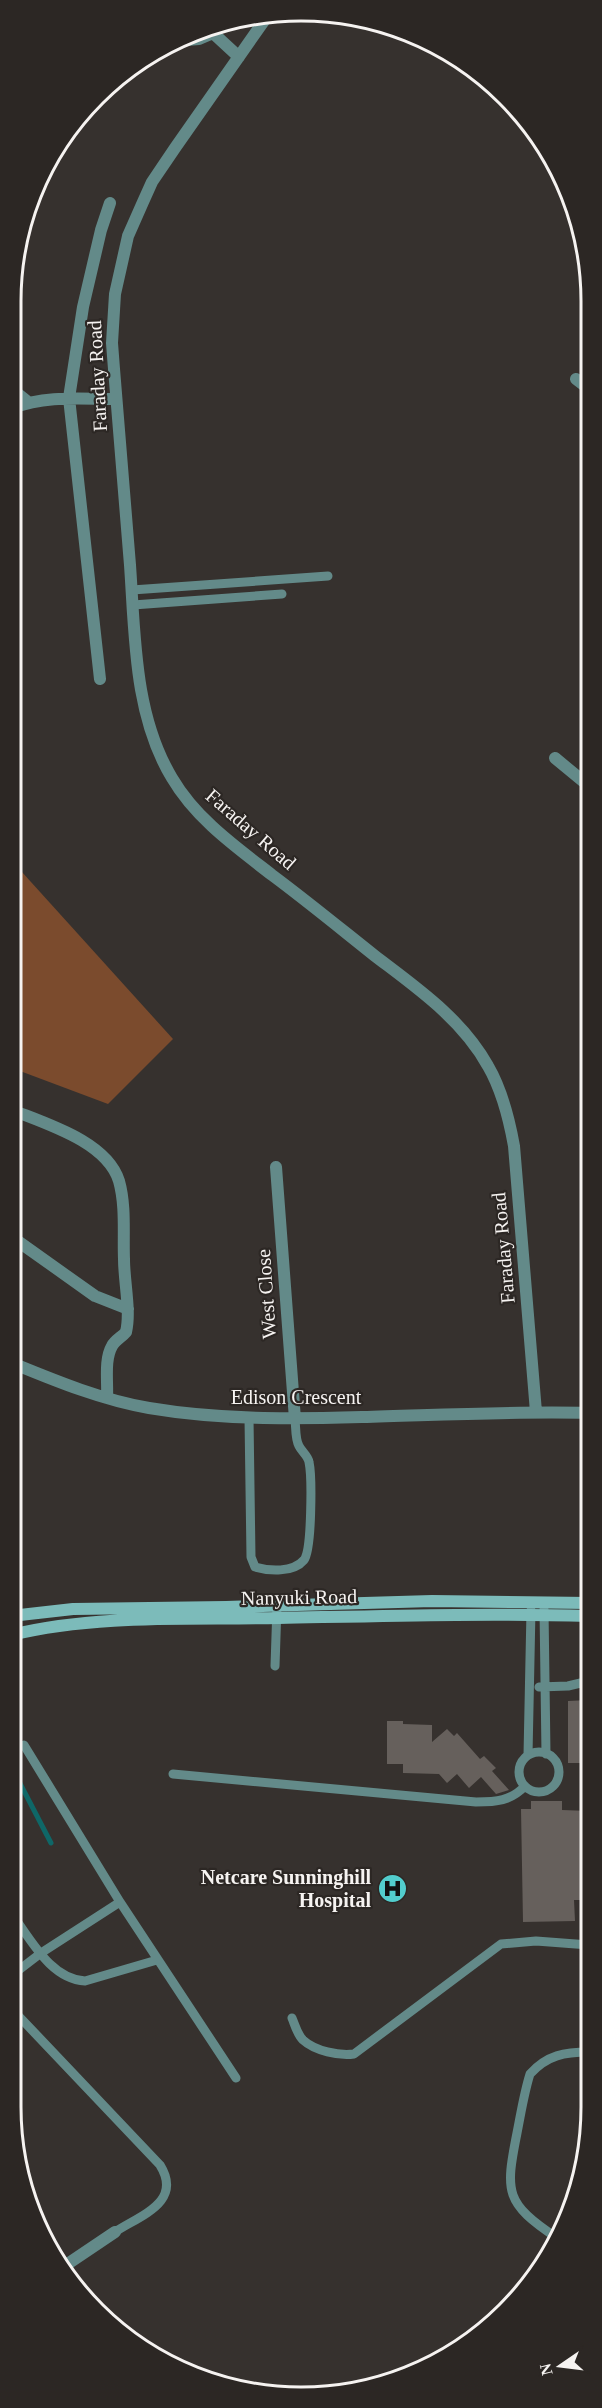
<svg xmlns="http://www.w3.org/2000/svg" width="602" height="2408" viewBox="0 0 602 2408" font-family="'Times New Roman',serif">
  <rect width="100%" height="100%" fill="#36312e"/>
  <path fill="#7b4b2d" d="M 12,861 L 173,1039 L 108,1104 L 12,1068 Z"/>
  <g fill="none" stroke-linecap="round" stroke-linejoin="round">
    <path stroke="#0f6767" stroke-width="5" d="M 11,1766 L 51,1843"/>
  </g>
  <path fill="#66605c" d="M 589,1700 L 589,1763 L 568,1763 L 568,1701 Z
    M 387,1721 L 403,1721 L 403,1724 L 432,1725 L 432,1742 L 447,1729 L 454,1736 L 457,1733 L 480,1759 L 484,1756 L 496,1768 L 492,1771 L 509,1790 L 496,1794 L 481,1777 L 469,1788 L 457,1774 L 447,1783 L 439,1774 L 403,1773 L 403,1764 L 387,1764 Z
    M 531,1801 L 562,1801 L 562,1810 L 589,1811 L 589,1900 L 574,1900 L 575,1921 L 523,1922 L 521,1809 L 531,1809 Z"/>
  <g fill="none" stroke-linecap="round" stroke-linejoin="round">
    <path stroke="#638a89" stroke-width="9" d="M 132,590 L 328,576
      M 133,605 L 282,594
      M 249,1418 L 251,1557 L 255,1567 C 269,1571 293,1573 304,1560 C 312,1550 312,1476 309,1462 C 308,1456 302,1452 299,1446 C 295,1439 296,1427 295,1419
      M 544,1609 L 546,1754
      M 275,1666 L 277,1606
      M 539,1687 L 568,1686 L 589,1681
      M 24,1745 L 120,1902 L 236,2078
      M519 1772a20 20 0 1 1 40 0a20 20 0 1 1-40 0Z
      M 528,1755 L 531,1610
      M 173,1774 L 476,1802 C 496,1802 511,1801 525,1786
      M 11,1913 C 31,1939 50,1979 85,1981 L 157,1960
      M 11,1976 L 41,1953 L 120,1902
      M 11,2008 L 160,2165 C 183,2202 141,2215 115,2232
      M 292,2018 C 295,2025 297,2034 303,2040 C 315,2051 339,2056 354,2054 L 501,1944 L 536,1941 L 589,1945
      M 557,2238 C 505,2203 505,2193 517,2133 C 521,2113 524,2093 530,2074 C 547,2055 565,2052 589,2052"/>
    <path stroke="#638a89" stroke-width="12" d="M 266,18 L 175,148 L 152,182 L 143,202 L 128,236 L 115,294 L 112,343 L 114,369 C 119,434 124,499 130,565 C 135,636 134,715 172,778 C 196,819 236,847 272,875 C 307,901 341,929 375,956 C 417,988 462,1019 488,1066 C 502,1090 509,1118 514,1146 L 536,1412
      M 213,33 L 221,23
      M 186,40 L 199,39 L 213,33 L 239,57
      M 576,379 L 589,389
      M 13,390 L 28,402
      M 13,408 C 45,395 82,399 116,399
      M 100,679 L 69,398 L 83,307 L 101,230 L 110,203
      M 555,758 L 589,786
      M 12,1110 C 47,1124 107,1142 119,1181 C 126,1206 123,1234 124,1259 C 124,1282 131,1311 126,1332 C 122,1337 115,1340 112,1346 C 104,1360 108,1382 107,1398
      M 276,1167 L 295,1419
      M 12,1237 L 95,1296 L 128,1309
      M 12,1363 C 56,1381 102,1400 149,1408 C 220,1420 291,1419 362,1417 C 438,1415 513,1411 589,1413
      M 63,2267 L 115,2232"/>
    <path stroke="#7cbbba" stroke-width="12" d="M 11,1616 L 73,1609 L 226,1607 L 432,1601 L 589,1603
      M 11,1635 C 98,1614 191,1620 279,1618 C 382,1616 486,1613 589,1616"/>
  </g>
  <defs>
    <symbol id="hospital-disc" viewBox="-11 -11 22 22"><circle r="9.5" fill="#52cdcd" stroke="#2c2724"/><path d="M-5-5h3v3.5h4V-5h3V5h-3V1.5h-4V5h-3Z" fill="#111"/></symbol>
  </defs>
  <g fill-rule="evenodd">
    <use href="#hospital-disc" x="376" y="1872" width="33" height="33"/>
  </g>
  <g text-anchor="middle" dominant-baseline="central" stroke-width="4.5" stroke-linejoin="round" paint-order="stroke">
    <g font-size="20" fill="#f6f3f1" stroke="#2c2724">
      <text transform="translate(97 376) rotate(-93)">Faraday Road</text>
      <text transform="translate(251 829) rotate(41)">Faraday Road</text>
      <text transform="translate(503 1248) rotate(-95)">Faraday Road</text>
      <text transform="translate(266 1294) rotate(-94)">West Close</text>
      <text x="296" y="1397">Edison Crescent</text>
      <text transform="translate(299 1597) rotate(-1)">Nanyuki Road</text>
    </g>
    <g font-size="20" font-weight="bold" fill="#f6f3f1" stroke="#2c2724" text-anchor="end">
      <text x="371" y="1877">Netcare Sunninghill<tspan x="371" dy="23">Hospital</tspan></text>
    </g>
  </g>
  <path d="M0 0H602V2408H0ZM301 21H301A280 280 0 0 1 581 301V2107A280 280 0 0 1 301 2387H301A280 280 0 0 1 21 2107V301A280 280 0 0 1 301 21Z" fill="#2c2724" fill-rule="evenodd"/>
  <path fill="none" stroke="#f6f3f1" stroke-width="3" d="M301 21H301A280 280 0 0 1 581 301V2107A280 280 0 0 1 301 2387H301A280 280 0 0 1 21 2107V301A280 280 0 0 1 301 21Z"/>
  <g transform="translate(560 2366) rotate(256)" stroke="#2c2724" stroke-width="4.5" paint-order="stroke">
  <path d="M0-4.5L10 22L0 15L-10 22Z" fill="#f6f3f1"/>
  <text y="-9" font-size="16" font-weight="bold" text-anchor="middle" fill="#f6f3f1">N</text>
  </g>
</svg>
